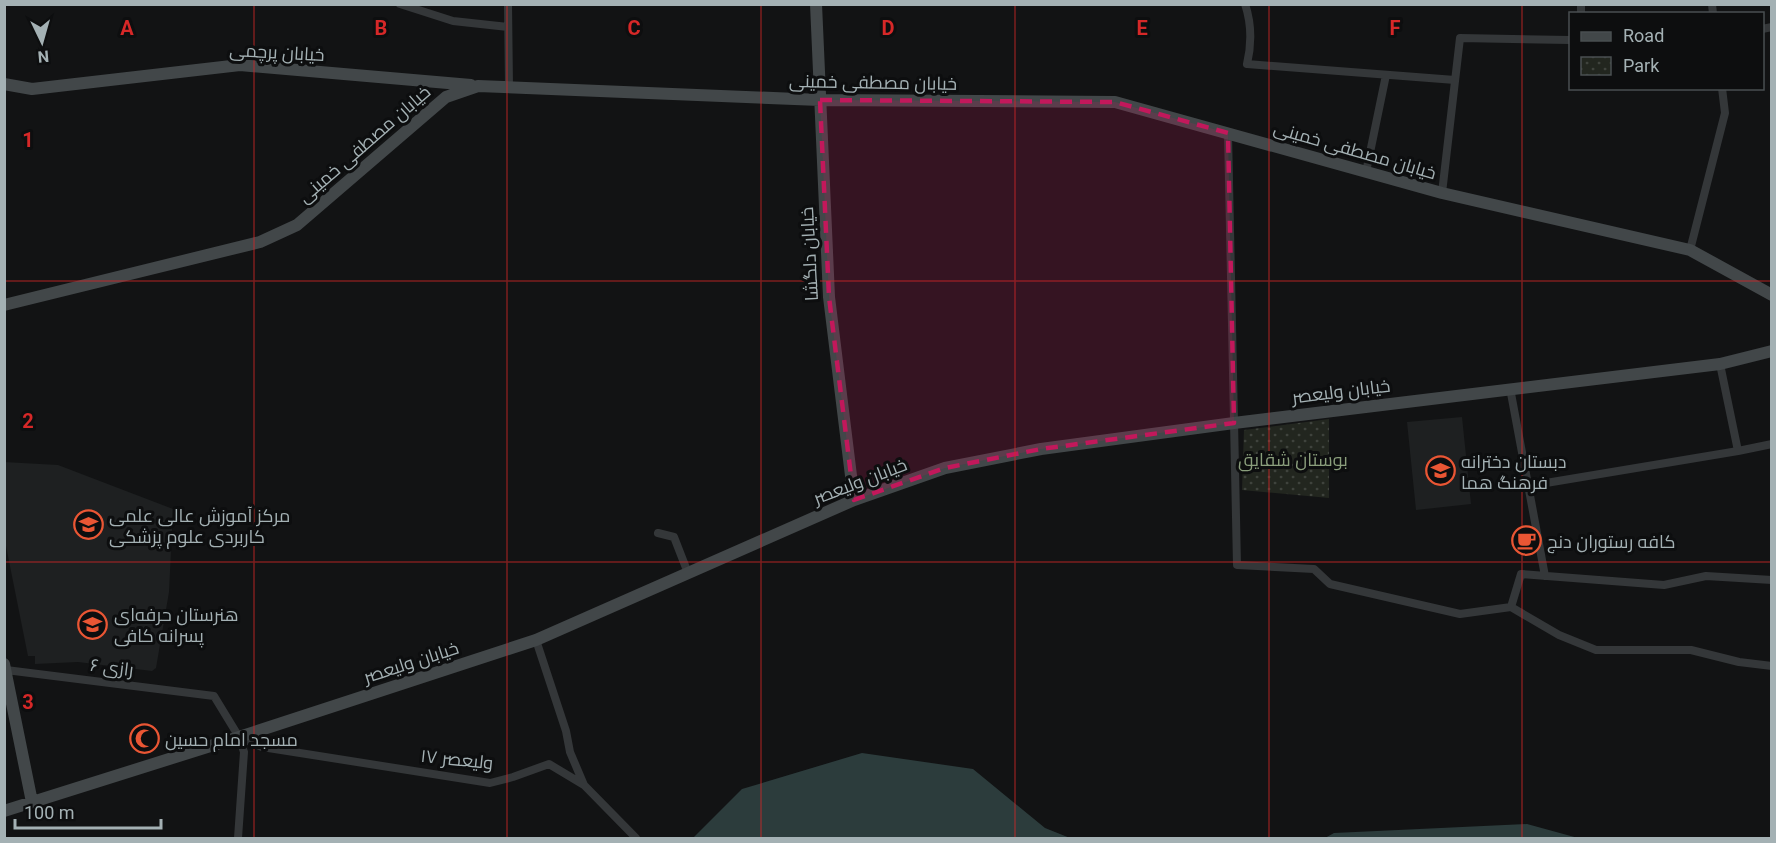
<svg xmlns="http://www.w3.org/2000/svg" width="1776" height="843" viewBox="0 0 1776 843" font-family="Roboto,Cairo,sans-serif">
  <defs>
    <pattern id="park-dots" width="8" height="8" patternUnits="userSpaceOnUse" patternTransform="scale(1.5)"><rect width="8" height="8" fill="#22261f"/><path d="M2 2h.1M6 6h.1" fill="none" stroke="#3f433d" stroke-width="1.8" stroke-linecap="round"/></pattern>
  </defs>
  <rect width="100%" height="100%" fill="#121314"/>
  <path fill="#1e2021" d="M 1462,417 L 1471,504 L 1416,510 L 1407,422 Z
    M 4,462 L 58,465 L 173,509 L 169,592 L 156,668 L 152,671 L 78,662 L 35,664 L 35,656 L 28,656 L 5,541 Z"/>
  <path fill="url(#park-dots)" d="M 1329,419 L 1329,498 L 1242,490 L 1244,430 Z"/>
  <path fill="#2c3c3c" d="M 862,753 L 973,769 L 1045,828 L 1070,838 L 693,838 L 742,789 Z
    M 1527,824 L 1578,838 L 1325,838 L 1334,833 Z"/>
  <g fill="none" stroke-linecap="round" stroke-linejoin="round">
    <path stroke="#343739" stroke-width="8" d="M 400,4 L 453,21 L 508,27
      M 508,4 L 509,87
      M 1245,4 C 1252,25 1252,43 1247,64 L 1455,80
      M 1581,4 L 1581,14
      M 1712,4 L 1713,14
      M 1762,29 L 1772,27
      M 1228,133 L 1237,565 L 1314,569 L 1330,584 L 1460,614 L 1511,607 L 1521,574 L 1664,585 L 1706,576 L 1772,580
      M 1366,172 L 1386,75
      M 1442,193 L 1460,38 L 1570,40
      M 1690,250 L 1725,113 L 1722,88
      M 1720,364 L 1738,451
      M 1510,388 L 1545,576
      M 1528,486 L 1738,451 L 1772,444
      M 658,533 L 674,537 L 688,573
      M 1511,607 L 1559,635 L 1596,650 L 1691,650 L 1739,662 L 1772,666
      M 6,670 L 214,696 L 239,737 L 244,752 L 238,838
      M 239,737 L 262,747 L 490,783 L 513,777 L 549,764 L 584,785 L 570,752 L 566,731 L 536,640
      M 584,785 L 636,838"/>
    <path stroke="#424749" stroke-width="12" d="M 816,4 L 829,297 L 854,500
      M 4,84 L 32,89 L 240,65 L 471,85
      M 4,305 L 260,242 L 297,225 L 446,97 L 478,86 L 820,100 L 1115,102 L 1442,193 L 1690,250 L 1772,295
      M 4,664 L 32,802
      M 4,811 L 239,737 L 536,640 L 854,500 L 945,468 L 1041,449 L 1234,423 L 1720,364 L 1772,351"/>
  </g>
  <path fill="#c2185b" fill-opacity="0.2" stroke="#c2185b" stroke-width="4.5" stroke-dasharray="12 8" stroke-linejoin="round" d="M 820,100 L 1115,102 L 1228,133 L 1234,423 L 1041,449 L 945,468 L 854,500 L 829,297 Z"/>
  <path fill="none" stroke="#d62828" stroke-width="1.5" stroke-opacity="0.55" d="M 254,4 L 254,838M 507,4 L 507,838M 761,4 L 761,838M 1015,4 L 1015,838M 1269,4 L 1269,838M 1522,4 L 1522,838M 4,281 L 1772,281M 4,562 L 1772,562"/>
  <defs>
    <symbol id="school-ring" viewBox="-11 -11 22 22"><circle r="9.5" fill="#0d0e0f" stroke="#ea5634" stroke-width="1.5"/><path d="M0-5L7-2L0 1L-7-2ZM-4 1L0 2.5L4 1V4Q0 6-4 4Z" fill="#ea5634"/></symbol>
    <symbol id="university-ring" viewBox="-11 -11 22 22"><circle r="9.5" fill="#0d0e0f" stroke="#ea5634" stroke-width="1.5"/><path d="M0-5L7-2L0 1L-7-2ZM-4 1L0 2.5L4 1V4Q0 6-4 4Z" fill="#ea5634"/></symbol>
    <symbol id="cafe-ring" viewBox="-11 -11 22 22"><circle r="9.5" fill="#0d0e0f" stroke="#ea5634" stroke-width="1.5"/><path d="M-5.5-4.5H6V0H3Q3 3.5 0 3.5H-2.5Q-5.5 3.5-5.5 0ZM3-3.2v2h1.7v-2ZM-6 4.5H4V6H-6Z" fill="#ea5634"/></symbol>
    <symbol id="mosque-ring" viewBox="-11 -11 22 22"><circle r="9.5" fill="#0d0e0f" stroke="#ea5634" stroke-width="1.5"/><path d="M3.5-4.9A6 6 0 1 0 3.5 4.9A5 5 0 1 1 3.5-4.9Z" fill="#ea5634"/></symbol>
  </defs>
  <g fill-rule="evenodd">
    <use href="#school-ring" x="1424" y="454" width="33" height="33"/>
    <use href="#university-ring" x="72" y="508" width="33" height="33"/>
    <use href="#cafe-ring" x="1510" y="524" width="33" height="33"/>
    <use href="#school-ring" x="76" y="608" width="33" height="33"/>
    <use href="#mosque-ring" x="128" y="722" width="33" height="33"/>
  </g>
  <g text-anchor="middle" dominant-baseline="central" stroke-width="6" stroke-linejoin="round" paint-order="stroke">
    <g font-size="18" fill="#a4b1b4" stroke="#0d0e0f">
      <text transform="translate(277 52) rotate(3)">خیابان پرچمی</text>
      <text transform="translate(873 82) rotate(1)">خیابان مصطفی خمینی</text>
      <text transform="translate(364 144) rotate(-41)">خیابان مصطفی خمینی</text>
      <text transform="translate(1355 150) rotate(16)">خیابان مصطفی خمینی</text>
      <text transform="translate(809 254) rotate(-93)">خیابان دلگشا</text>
      <text transform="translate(1341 391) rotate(-7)">خیابان ولیعصر</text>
      <text transform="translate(860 481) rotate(-21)">خیابان ولیعصر</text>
      <text transform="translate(411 662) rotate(-18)">خیابان ولیعصر</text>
      <text transform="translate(112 667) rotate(7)">رازی ۶</text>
      <text transform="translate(457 759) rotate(6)">ولیعصر ۱۷</text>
    </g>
    <g font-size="18" fill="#8a9e7c" stroke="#0d0e0f">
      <text x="1293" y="459">بوستان شقایق</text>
    </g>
    <g font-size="18" fill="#a4b1b4" stroke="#0d0e0f" text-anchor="start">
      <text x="1461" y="461">دبستان دخترانه<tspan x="1461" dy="21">فرهنگ هما</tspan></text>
      <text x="109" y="515">مرکز آموزش عالی علمی<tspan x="109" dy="21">کاربردی علوم پزشکی</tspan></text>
      <text x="1547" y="541">کافه رستوران دنج</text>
      <text x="114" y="614">هنرستان حرفه‌ای<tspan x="114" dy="21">پسرانه کافی</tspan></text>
      <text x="165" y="739">مسجد امام حسین</text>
    </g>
  </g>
  <g font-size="20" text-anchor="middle" font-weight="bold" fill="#d62828" stroke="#0d0e0f" stroke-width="6" stroke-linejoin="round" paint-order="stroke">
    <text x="127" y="35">A</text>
    <text x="381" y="35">B</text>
    <text x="634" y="35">C</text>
    <text x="888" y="35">D</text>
    <text x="1142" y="35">E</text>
    <text x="1395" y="35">F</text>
    <text x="28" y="147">1</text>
    <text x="28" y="428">2</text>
    <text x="28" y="709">3</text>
  </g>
  <rect width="1776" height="843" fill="none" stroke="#a4b1b4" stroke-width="12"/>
  <rect x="1569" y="12" width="195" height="78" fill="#0d0e0f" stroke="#494f51" stroke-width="1.5"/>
  <rect x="1581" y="32" width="30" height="9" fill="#424749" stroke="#494f51" stroke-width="1.5"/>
  <text x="1623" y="42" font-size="18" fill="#a4b1b4">Road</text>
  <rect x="1581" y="57" width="30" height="18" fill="url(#park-dots)" stroke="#494f51" stroke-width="1.5"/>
  <text x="1623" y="72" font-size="18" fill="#a4b1b4">Park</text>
  <g transform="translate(42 42) rotate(175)" stroke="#0d0e0f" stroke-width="4.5" paint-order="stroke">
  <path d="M0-4.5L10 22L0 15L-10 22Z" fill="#a4b1b4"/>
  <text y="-9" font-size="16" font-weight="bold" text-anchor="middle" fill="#a4b1b4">N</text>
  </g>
  <path d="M15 819v9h146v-9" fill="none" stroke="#a4b1b4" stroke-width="3"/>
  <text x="24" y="819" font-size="18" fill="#a4b1b4" stroke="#0d0e0f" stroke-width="4.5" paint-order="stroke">100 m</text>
</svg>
